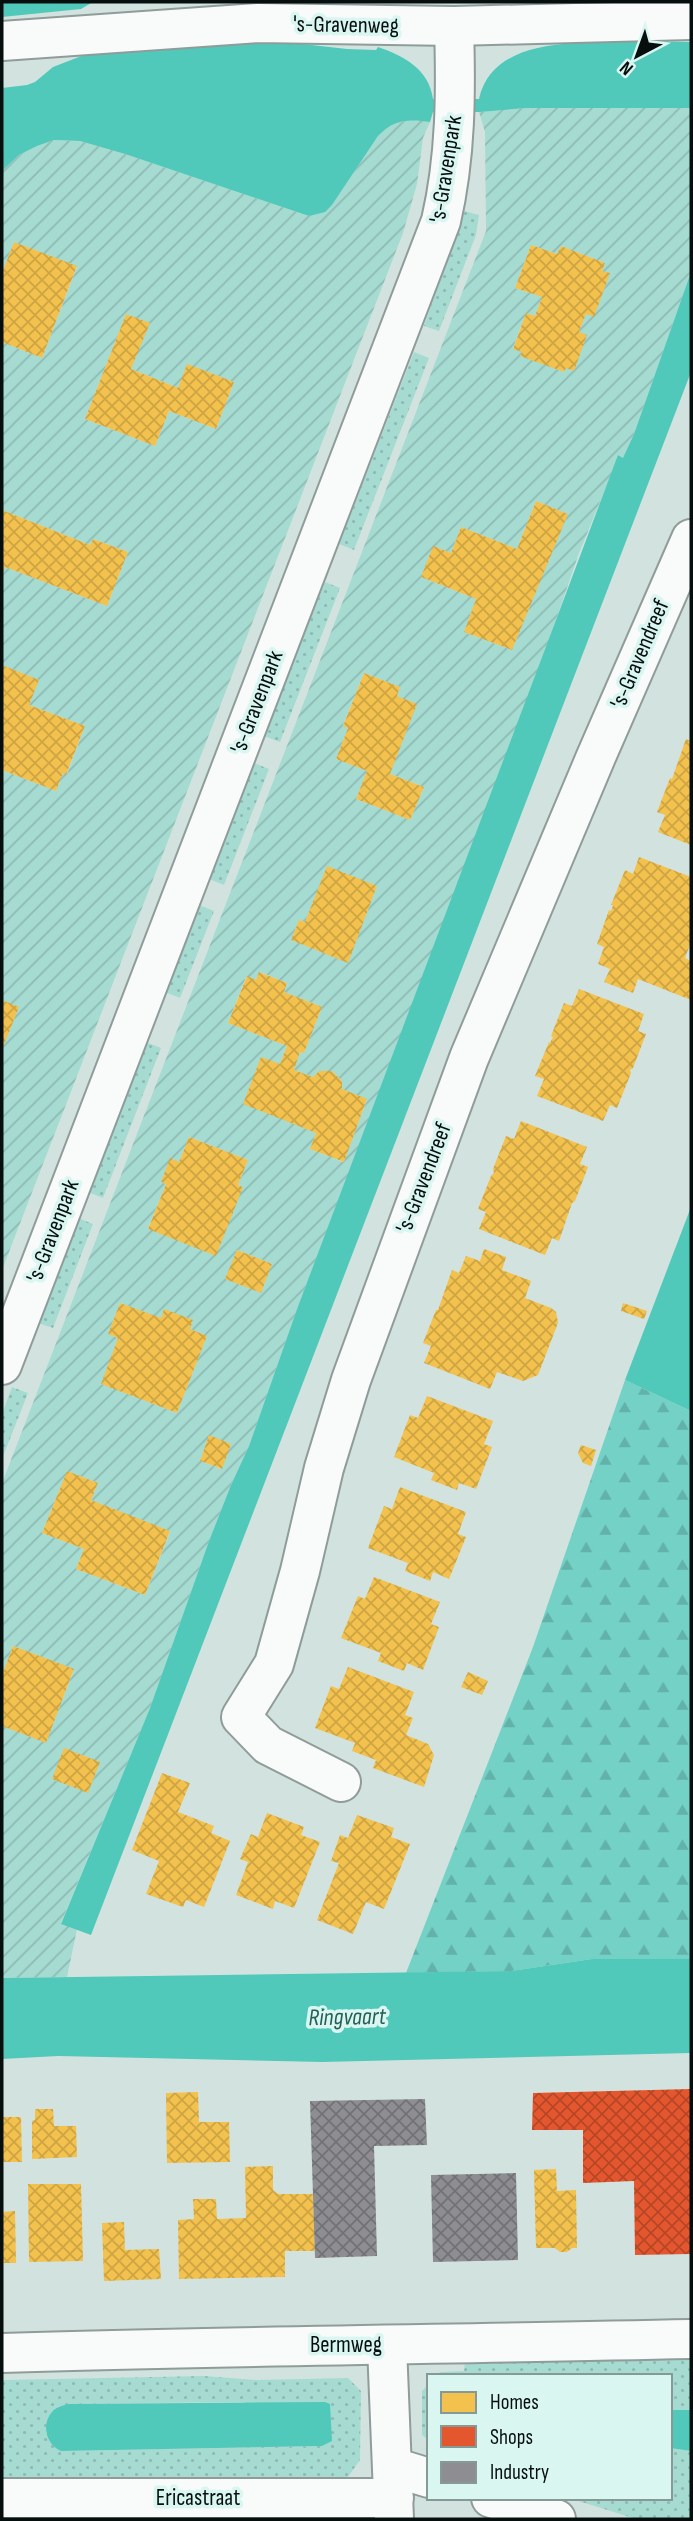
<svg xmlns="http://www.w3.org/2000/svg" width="693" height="2521" viewBox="0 0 693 2521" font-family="'Sofia Sans Condensed',sans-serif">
  <defs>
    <pattern id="grass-dots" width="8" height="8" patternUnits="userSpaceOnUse" patternTransform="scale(1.75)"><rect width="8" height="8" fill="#a6dbd2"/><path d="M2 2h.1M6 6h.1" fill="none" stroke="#8dbbb3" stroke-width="1.8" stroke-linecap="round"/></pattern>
    <pattern id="forest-firs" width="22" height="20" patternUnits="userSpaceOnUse" patternTransform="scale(1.75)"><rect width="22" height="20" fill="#73d1c6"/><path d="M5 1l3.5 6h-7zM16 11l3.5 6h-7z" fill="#62b2a9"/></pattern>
    <pattern id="garden-furrows" width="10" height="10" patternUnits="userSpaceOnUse" patternTransform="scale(1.75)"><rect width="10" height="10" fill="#a6dbd2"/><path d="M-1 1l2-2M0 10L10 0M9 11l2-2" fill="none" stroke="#8dbbb3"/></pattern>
    <pattern id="homes-cross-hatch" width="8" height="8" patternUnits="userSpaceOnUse" patternTransform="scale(1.75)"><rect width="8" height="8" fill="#f2c14e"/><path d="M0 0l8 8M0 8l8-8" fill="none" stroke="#cea543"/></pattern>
    <pattern id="shops-cross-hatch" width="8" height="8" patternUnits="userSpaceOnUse" patternTransform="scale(1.75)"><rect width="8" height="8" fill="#e4572e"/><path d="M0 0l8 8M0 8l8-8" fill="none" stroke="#b74626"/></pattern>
    <pattern id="industry-cross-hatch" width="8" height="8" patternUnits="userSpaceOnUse" patternTransform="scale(1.75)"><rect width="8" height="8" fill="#8d8d92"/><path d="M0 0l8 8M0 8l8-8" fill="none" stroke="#717276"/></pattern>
  </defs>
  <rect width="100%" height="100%" fill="#d2e3df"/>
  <path fill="url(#grass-dots)" fill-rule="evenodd" d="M 464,211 L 479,215 L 476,235 L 439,331 L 424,326 Z
    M 414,352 L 429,358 L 354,550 L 339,544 Z
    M 325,582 L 340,588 L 280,742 L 264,736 Z
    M 254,763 L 269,769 L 224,885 L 209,879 Z
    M 199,905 L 214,911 L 180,998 L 165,992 Z
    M 146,1042 L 161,1048 L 103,1198 L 88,1192 Z
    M 78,1218 L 93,1224 L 53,1328 L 38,1323 Z
    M 12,1387 L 28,1393 L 2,1459 L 2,1414 Z
    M 691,2357 L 691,2410 L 670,2410 L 670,2376 L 436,2376 L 440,2372 L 464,2371 L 465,2361 Z
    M 204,2376 L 256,2380 L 348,2378 L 361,2391 L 360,2460 L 345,2481 L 2,2479 L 2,2380 ZM 244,2402 L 322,2446 L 61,2451 L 46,2433 L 49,2417 L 68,2404 Z
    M 429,2384 L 429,2440 L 422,2435 L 422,2391 Z
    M 670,2448 L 691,2451 L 691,2519 L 636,2519 L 569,2498 L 670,2498 Z"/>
  <path fill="url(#forest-firs)" d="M 625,1380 L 691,1411 L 691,1959 L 592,1959 L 511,1971 L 406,1973 L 533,1647 Z"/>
  <path fill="url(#garden-furrows)" fill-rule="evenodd" d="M 682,106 L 691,108 L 691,272 L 634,434 L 623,459 L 619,455 L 578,556 L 535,681 L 297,1309 L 249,1446 L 231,1485 L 209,1541 L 150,1708 L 61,1923 L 77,1929 L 67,1977 L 2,1978 L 2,1898 L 4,1893 L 2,1892 L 2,1726 L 46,1742 L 74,1670 L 13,1646 L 2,1675 L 2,1483 L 486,231 L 485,132 L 479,112 L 527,108 ZM 531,245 L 557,254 L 561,246 L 605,263 L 564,372 L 521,355 L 522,352 L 513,348 L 526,313 L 535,316 L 542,297 L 515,288 ZM 536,501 L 567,514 L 512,650 L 464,632 L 476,599 L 421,577 L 433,547 L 451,553 L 461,527 L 517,549 ZM 364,673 L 400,687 L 397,696 L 390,774 L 424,787 L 410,820 L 356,799 L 367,771 L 336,759 L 348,728 L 343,725 ZM 327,867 L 377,886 L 348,962 L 291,940 L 299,920 L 305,922 ZM 260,972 L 287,983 L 284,992 L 322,1007 L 304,1053 L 300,1052 L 294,1070 L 313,1077 L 319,1071 L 332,1071 L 342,1081 L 342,1089 L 367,1100 L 343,1162 L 310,1149 L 316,1133 L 280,1064 L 287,1046 L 228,1023 L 246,977 L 256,980 ZM 189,1137 L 248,1160 L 238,1185 L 243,1187 L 148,1228 L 166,1184 L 161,1182 L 179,1162 ZM 237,1250 L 272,1264 L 261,1293 L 226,1279 ZM 120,1303 L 207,1336 L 177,1413 L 102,1384 L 118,1338 L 108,1334 ZM 209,1436 L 231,1444 L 221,1469 L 200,1461 ZM 67,1471 L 98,1483 L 91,1500 L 170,1532 L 145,1595 L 76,1569 L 84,1549 L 42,1533 Z
    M 414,120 L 430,122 L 423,138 L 417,184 L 403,233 L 2,1270 L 2,1050 L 18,1007 L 2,1000 L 2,878 L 4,870 L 2,869 L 2,770 L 56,791 L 63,773 L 67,774 L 85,726 L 29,705 L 38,680 L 2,665 L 2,575 L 5,567 L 107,606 L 128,552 L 93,539 L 90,545 L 2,510 L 2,342 L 42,358 L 77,267 L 14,242 L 2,273 L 2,171 L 19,155 L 37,146 L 54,140 L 80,141 L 125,154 L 309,216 L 332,205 L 378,136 C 389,124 398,121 414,120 ZM 126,314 L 149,323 L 131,369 L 178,388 L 187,365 L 234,382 L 216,429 L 169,411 L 155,446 L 85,419 Z"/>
  <path fill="#50c9bb" d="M 2,2 L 93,2 L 81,9 L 2,17 Z
    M 636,41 L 691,42 L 691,108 L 527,108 L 480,112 L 433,112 L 430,122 C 409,119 394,119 378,136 L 332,205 L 325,212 L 309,216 L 125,154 L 80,141 L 54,140 L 37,146 L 19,155 L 2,171 L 2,88 L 27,85 L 35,82 L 53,67 L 84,55 L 102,53 L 254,43 L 294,43 L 347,49 L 376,50 L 378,47 C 404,56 429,69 433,99 L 479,99 C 493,34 585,44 636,41 Z
    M 691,272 L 691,372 L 91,1935 L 61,1924 L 150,1708 L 209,1541 L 231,1485 L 249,1446 L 297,1309 L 618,455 L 623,458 L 634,434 Z
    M 691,1207 L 691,1411 L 625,1380 Z
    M 592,1959 L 691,1959 L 691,2053 L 322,2062 L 58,2056 L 2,2059 L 2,1978 L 511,1971 Z
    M 325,2402 L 330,2404 L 332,2441 L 322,2446 L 61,2451 C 46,2445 41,2424 52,2412 C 56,2407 62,2406 68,2404 Z
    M 670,2410 L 691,2410 L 691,2451 L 670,2448 Z"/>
  <path fill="url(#homes-cross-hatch)" d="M 14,242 L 77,266 L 42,358 L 2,342 L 2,273 Z
    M 531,245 L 557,254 L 561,246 L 605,263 L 602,271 L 610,273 L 594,317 L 586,314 L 579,332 L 587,335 L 574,371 L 566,368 L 564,372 L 520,356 L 522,352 L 513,349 L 526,313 L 535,316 L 542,297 L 515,288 Z
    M 126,314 L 150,323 L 131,369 L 178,388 L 187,364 L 234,382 L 216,429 L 169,411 L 155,446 L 85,419 Z
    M 536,501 L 568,514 L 512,650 L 464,632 L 476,599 L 421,577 L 433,546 L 451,553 L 461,527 L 517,549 Z
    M 2,510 L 90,545 L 93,539 L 128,552 L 107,606 L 5,567 L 2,575 Z
    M 2,665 L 39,680 L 29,705 L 85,726 L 66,775 L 63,773 L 56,791 L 2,770 Z
    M 364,673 L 400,687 L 397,696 L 417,704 L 390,774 L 424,787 L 410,820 L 356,799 L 367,771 L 336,759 L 348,728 L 343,726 Z
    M 686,739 L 691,741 L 691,845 L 658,832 L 665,815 L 657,812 L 670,778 L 672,779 Z
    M 639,857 L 691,877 L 691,942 L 685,958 L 691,961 L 691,1000 L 638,979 L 633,993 L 604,982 L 610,969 L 598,964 L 604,947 L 597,944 L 609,910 L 611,911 L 613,905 L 611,905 L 625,870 L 633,874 Z
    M 327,866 L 377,886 L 348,963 L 291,940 L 299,920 L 305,922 Z
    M 259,972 L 287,983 L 284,992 L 322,1007 L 304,1053 L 300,1052 L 294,1070 L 313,1077 L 319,1071 L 332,1071 L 342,1081 L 342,1089 L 367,1099 L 344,1162 L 310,1149 L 316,1133 L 243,1104 L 261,1057 L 280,1064 L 287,1046 L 228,1023 L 247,976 L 256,980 Z
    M 579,989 L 644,1014 L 638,1031 L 646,1034 L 633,1068 L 630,1070 L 631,1073 L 617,1108 L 610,1105 L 603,1121 L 537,1096 L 544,1079 L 535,1076 L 549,1042 L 550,1043 L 553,1037 L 551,1036 L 564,1003 L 572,1006 Z
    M 2,1000 L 19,1007 L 2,1050 Z
    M 521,1121 L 587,1147 L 580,1164 L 588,1167 L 575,1201 L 572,1203 L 559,1241 L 552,1238 L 545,1255 L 479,1229 L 486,1212 L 478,1209 L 491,1176 L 494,1173 L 493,1169 L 506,1136 L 514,1139 Z
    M 189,1137 L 248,1160 L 238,1185 L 243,1187 L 216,1256 L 148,1229 L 166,1184 L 161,1182 L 170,1158 L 179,1162 Z
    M 484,1249 L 506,1257 L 502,1270 L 531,1281 L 525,1298 L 551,1308 L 556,1312 L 558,1323 L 538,1375 L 523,1381 L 497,1372 L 490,1389 L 424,1363 L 431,1346 L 423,1343 L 436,1310 L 438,1310 L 452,1270 L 459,1273 L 466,1256 L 480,1261 Z
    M 237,1250 L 272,1264 L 261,1293 L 225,1279 Z
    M 120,1303 L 161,1318 L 164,1309 L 193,1320 L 190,1329 L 207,1336 L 177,1413 L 101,1384 L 118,1338 L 108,1334 Z
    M 623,1303 L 647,1311 L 644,1319 L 621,1311 Z
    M 427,1396 L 493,1421 L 484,1444 L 492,1447 L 476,1489 L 459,1483 L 457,1490 L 431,1480 L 434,1473 L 394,1457 L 410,1415 L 418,1418 Z
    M 209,1435 L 231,1444 L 222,1469 L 200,1461 Z
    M 581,1445 L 596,1450 L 591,1466 L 583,1463 L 578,1453 Z
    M 67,1471 L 98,1483 L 91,1500 L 170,1531 L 145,1595 L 76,1569 L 84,1549 L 42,1533 Z
    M 400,1487 L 466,1512 L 458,1534 L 466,1537 L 449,1579 L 433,1572 L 430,1581 L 405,1571 L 408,1563 L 368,1548 L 384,1506 L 392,1509 Z
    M 374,1577 L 440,1602 L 431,1624 L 439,1627 L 423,1670 L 407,1663 L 404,1671 L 378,1661 L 381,1653 L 341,1638 L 358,1596 L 365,1599 Z
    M 13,1646 L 74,1669 L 46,1743 L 2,1726 L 2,1675 Z
    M 348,1667 L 414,1692 L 405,1715 L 413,1718 L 406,1735 L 428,1744 L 434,1755 L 424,1787 L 373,1768 L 376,1760 L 352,1751 L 355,1743 L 315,1728 L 331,1686 L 339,1689 Z
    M 468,1672 L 488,1681 L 482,1695 L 461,1687 Z
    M 64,1748 L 100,1762 L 88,1793 L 52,1779 Z
    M 162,1773 L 190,1783 L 178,1812 L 214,1826 L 211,1833 L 230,1841 L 204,1907 L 186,1900 L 183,1907 L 146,1894 L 159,1861 L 132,1850 Z
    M 267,1813 L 304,1827 L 301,1835 L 320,1842 L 294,1908 L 275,1901 L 273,1909 L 236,1895 L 248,1862 L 240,1859 L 251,1834 L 258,1837 Z
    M 357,1815 L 394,1828 L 391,1837 L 410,1844 L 384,1909 L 366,1902 L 353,1934 L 317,1920 L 339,1863 L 331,1861 L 340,1835 L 348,1838 Z
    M 198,2092 L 199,2122 L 229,2122 L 230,2162 L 167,2163 L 166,2093 Z
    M 35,2109 L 53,2109 L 54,2126 L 76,2126 L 77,2157 L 32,2159 L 32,2121 L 35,2120 Z
    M 2,2117 L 21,2117 L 22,2162 L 2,2162 Z
    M 273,2166 L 273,2190 L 278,2194 L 313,2194 L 315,2251 L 285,2251 L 285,2277 L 179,2279 L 178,2220 L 194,2219 L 193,2199 L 216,2199 L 217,2219 L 246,2218 L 245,2167 Z
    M 556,2169 L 557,2191 L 576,2190 L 577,2248 L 572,2248 L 567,2252 L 560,2252 L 555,2248 L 536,2248 L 534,2170 Z
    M 28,2184 L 81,2184 L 83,2261 L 29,2262 Z
    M 15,2211 L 16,2263 L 2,2263 L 2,2212 Z
    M 124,2222 L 125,2250 L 159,2249 L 161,2279 L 104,2281 L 102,2223 Z"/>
  <path fill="url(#shops-cross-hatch)" d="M 691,2089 L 691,2254 L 635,2255 L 634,2181 L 583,2183 L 583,2130 L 532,2130 L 533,2093 Z"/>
  <path fill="url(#industry-cross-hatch)" d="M 425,2099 L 427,2145 L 374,2146 L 377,2256 L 315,2258 L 310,2101 Z
    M 516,2173 L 518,2260 L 433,2262 L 431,2175 Z"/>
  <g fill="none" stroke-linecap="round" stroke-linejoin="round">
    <defs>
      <path id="street" d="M 2,41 L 258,23 L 454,26 L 691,20
        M 2,1365 L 441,221 C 456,156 456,92 454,26
        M 341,1782 L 268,1745 L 241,1717 L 274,1664 L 300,1571 L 324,1468 L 351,1380 L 469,1058 L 595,759 L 691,539
        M 387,2346 L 394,2519
        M 393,2467 L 429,2478
        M 2,2498 L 394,2498
        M 491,2498 L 556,2519"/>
      <path id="secondary" d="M 2,2353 C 232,2346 461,2344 691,2339"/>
    </defs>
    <use href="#street" stroke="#8f9c99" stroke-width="42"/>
    <use href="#secondary" stroke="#8f9c99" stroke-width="42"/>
    <use href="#street" stroke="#f8fbfa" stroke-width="38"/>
    <use href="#secondary" stroke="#f8fbfa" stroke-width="38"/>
  </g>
  <g text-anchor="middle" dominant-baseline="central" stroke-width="7" stroke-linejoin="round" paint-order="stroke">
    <g font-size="23" fill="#060f0e" stroke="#d9f6f1">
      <text transform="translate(346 25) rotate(1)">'s-Gravenweg</text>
      <text transform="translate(446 169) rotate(-81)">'s-Gravenpark</text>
      <text transform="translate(640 654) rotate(-67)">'s-Gravendreef</text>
      <text transform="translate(257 702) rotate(-69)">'s-Gravenpark</text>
      <text transform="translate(424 1178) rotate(-69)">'s-Gravendreef</text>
      <text transform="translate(53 1231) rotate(-69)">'s-Gravenpark</text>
      <text x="346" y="2345">Bermweg</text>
      <text x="198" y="2498">Ericastraat</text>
    </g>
    <g font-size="24" font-style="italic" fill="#255f57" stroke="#d9f6f1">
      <text transform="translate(347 2017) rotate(-1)">Ringvaart</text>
    </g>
  </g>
  <rect width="693" height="2521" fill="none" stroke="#060f0e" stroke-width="7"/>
  <rect x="427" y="2374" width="245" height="126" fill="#d9f6f1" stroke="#859a96" stroke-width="2"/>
  <rect x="441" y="2392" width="35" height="21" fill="#f2c14e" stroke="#859a96" stroke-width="2"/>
  <text x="490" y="2409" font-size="21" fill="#060f0e">Homes</text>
  <rect x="441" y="2426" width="35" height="21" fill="#e4572e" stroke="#859a96" stroke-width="2"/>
  <text x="490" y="2444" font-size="21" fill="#060f0e">Shops</text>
  <rect x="441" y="2462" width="35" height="21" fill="#8d8d92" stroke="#859a96" stroke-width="2"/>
  <text x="490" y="2479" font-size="21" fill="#060f0e">Industry</text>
  <g transform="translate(637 56) rotate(221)" stroke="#d9f6f1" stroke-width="5" paint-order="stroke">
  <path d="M0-5L12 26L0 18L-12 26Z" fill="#060f0e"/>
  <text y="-10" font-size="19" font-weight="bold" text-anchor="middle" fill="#060f0e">N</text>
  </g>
</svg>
